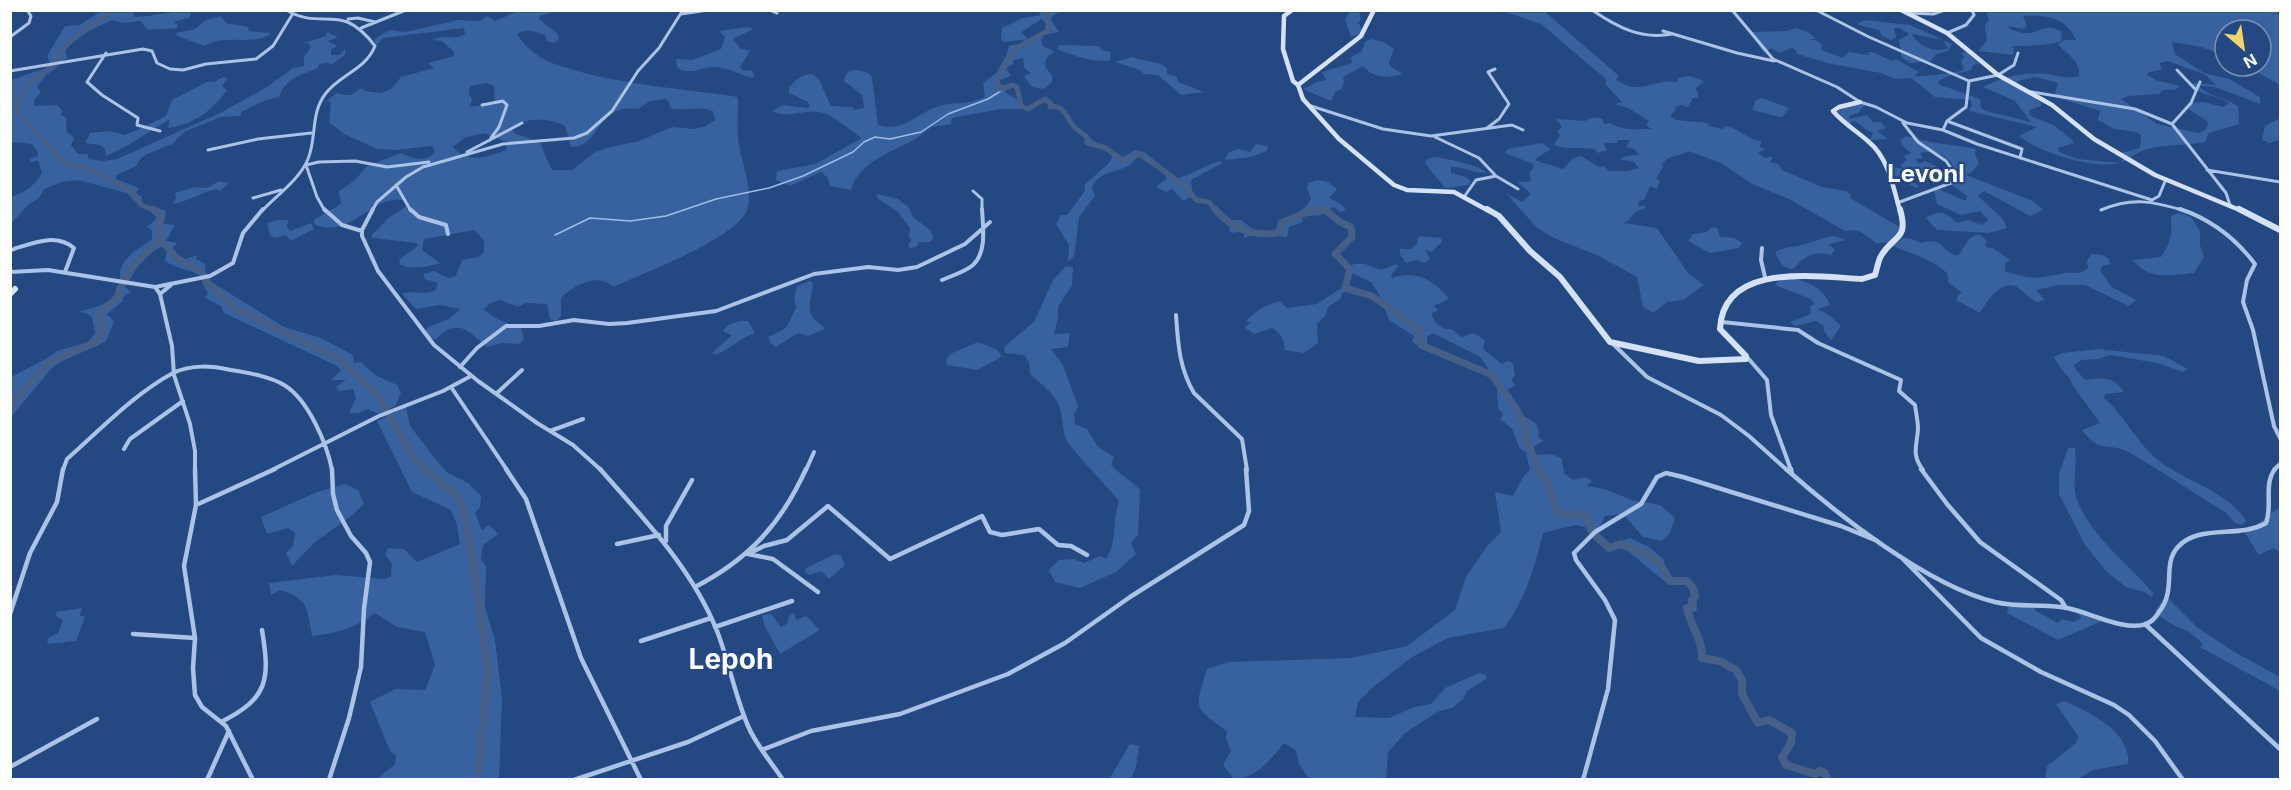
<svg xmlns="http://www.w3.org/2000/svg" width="2291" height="790" viewBox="0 0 2291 790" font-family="Inter,sans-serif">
  <rect width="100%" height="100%" fill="#244881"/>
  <path fill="#38619f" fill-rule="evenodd" d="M 101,11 L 133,11 L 134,17 C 154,16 172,11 192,11 L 189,18 L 173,22 L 178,25 L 177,28 L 148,30 L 140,21 L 122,23 L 112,20 L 87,32 L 65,49 L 67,58 L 59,63 L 50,63 L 47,56 L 65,26 L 80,25 Z
    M 518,11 L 555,11 L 540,16 L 539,19 L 558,34 L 559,39 L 554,43 L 547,41 L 545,35 C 533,32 529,27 517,34 C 525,47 537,57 552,63 C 610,84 677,88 738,97 C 738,110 737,124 738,138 C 740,159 754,189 747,210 C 737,238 642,274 613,287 C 598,272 574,285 561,298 L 561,316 L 556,321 L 550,319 L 547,304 L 526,303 L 518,307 L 500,300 L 489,304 L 484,310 L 497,319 L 521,328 L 524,340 L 519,344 L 502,343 L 487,347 C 468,330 457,317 436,339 L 432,339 L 425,333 L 428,327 L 449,319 L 460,309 L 439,305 L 416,309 L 402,294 C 414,290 424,295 435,291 L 438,283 L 425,279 L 423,274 L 434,271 L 448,278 L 455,277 L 462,260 L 478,257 L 484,252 L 484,240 L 474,230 L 424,239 L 422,250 L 440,263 C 429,267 411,270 401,265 L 399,262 L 401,258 L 418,246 L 417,243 L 372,238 L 372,234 C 378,230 382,224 387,219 C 394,213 402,212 408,203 L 404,200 C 372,194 351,239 316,225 L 314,223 L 315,219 L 341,204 L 339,191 L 354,181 L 367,166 L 401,153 C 414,159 425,163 435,152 L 432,146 L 396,150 L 377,149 L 344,134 L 329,122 L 331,102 L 326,101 L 337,93 C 353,97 349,95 362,88 L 364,91 L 381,93 L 391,89 L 401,77 L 434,68 L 428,63 L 454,56 L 454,52 L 442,41 L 432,40 C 443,34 456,41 465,34 L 464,28 L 383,38 L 377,45 L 375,42 L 375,39 L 389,30 L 405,32 L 459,20 L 480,21 L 487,16 L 495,21 ZM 487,83 L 494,86 L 495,104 L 470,107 L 472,99 L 469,93 L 470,86 ZM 666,99 L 669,102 L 670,108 C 681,112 697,105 713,111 L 715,120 L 706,126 L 694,129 L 672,127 L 639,141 L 606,148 L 594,153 L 572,170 L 553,170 L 550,167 L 540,142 L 516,134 L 511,129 C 525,117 548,117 565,126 L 571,147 C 600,149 596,102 638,109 L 650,101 ZM 484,133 L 507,142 L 506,150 C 488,157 467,164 453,147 L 464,138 Z
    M 1039,11 L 1062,11 L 1052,16 L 1051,20 L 1059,32 L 1044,35 L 1046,24 L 1042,19 L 1021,32 L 1028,39 L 1004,42 L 1001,39 L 1002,28 L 1023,18 L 1041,15 Z
    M 1350,11 L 1359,11 L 1361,20 L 1358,23 L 1361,27 L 1361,34 L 1351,37 L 1345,20 Z
    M 1503,11 L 1544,11 L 1619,76 L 1616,80 C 1623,83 1626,86 1632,87 C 1648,88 1660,79 1677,82 L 1678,78 L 1690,76 L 1704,81 L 1695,89 L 1698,92 L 1698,98 L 1693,98 L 1688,107 L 1682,105 L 1674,107 L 1676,109 L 1670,117 L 1676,120 L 1707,123 L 1709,126 L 1723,129 L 1726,126 C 1739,128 1749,141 1762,141 L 1759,147 L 1765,149 L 1758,153 L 1765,158 L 1771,156 L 1773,158 L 1770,162 L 1778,164 L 1782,170 L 1822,187 L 1846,191 L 1851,195 L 1850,198 L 1903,229 L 1893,242 L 1876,243 C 1866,235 1858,228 1845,231 L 1787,198 L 1752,184 L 1721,163 L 1688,151 C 1678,158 1669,153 1662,165 L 1663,167 L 1656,179 L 1660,181 L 1657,189 L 1650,186 L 1644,200 L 1639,201 L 1638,206 L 1645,206 L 1646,208 L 1635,212 L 1629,220 L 1623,223 L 1657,228 L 1688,273 L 1704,285 L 1683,300 L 1667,302 L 1653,313 L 1643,307 L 1637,277 L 1599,256 L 1556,239 L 1537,228 L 1506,193 L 1522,202 L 1531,194 L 1518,182 L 1528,182 L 1531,179 L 1529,174 L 1534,167 L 1533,164 L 1505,153 L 1508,149 L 1542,143 L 1551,149 L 1535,159 L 1537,161 L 1563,169 L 1573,158 L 1581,156 L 1599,167 L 1604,166 L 1609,171 L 1628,171 L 1639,168 L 1634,162 L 1619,159 L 1627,156 L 1639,155 L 1634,149 L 1626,147 L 1630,140 L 1618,140 L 1617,143 L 1606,143 L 1604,145 L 1607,150 L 1597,153 L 1595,149 C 1582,147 1566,150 1554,145 L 1560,135 L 1557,131 L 1562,127 L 1556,119 L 1585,121 C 1591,117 1595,117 1602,119 L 1605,124 L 1610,123 C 1622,131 1637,129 1651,129 L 1646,125 L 1649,121 L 1628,108 L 1614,104 L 1622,102 L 1606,85 L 1606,79 L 1541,24 Z
    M 1986,11 L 2274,11 L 2280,15 L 2280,85 L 2246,66 L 2261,66 L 2261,30 L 2225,30 L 2225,55 L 2201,47 L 2172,42 L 2175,54 L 2204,73 L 2229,79 L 2260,97 L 2260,104 L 2215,87 L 2199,86 C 2207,96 2226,98 2238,106 L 2239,124 L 2209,133 L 2205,142 C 2185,146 2163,144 2144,150 C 2134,153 2127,162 2115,164 C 2090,168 2038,152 2019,136 L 2037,127 L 1969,111 L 1972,105 L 1970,100 L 1935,97 L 1911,78 L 1895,79 L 1881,73 L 1831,64 L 1797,54 L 1796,50 L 1792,48 L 1779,53 L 1771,48 L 1764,53 L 1749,32 L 1787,31 L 1795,28 L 1808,32 L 1816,39 L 1808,39 L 1818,41 L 1822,45 L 1821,50 L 1843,58 L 1849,52 L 1869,55 L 1868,52 C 1878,52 1881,58 1893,61 L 1896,59 L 1919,72 L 1914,76 C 1928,76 1950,74 1964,70 L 1961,61 L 1964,57 L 1961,53 L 1966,52 L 1979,64 L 1973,65 L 1971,70 C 1959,74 1949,74 1939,81 L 1938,84 L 1980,99 L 1981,108 L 1986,111 L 2031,122 L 2015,101 L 1983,87 C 2003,76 2025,72 2047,74 C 2059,75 2067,80 2079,76 C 2081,61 2067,55 2058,44 L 2064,40 L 2076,40 C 2066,17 2046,15 2023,16 L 2027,26 L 2024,29 L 2008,26 L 2010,29 C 2016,31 2023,34 2029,33 C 2042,31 2047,23 2062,32 L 2061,41 C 2049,46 2024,46 2012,46 L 2014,49 L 2013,55 L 1978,51 L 1987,41 L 1985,25 L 1989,19 ZM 2168,61 L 2206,75 L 2216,85 L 2194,83 L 2192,86 C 2201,96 2217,95 2229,103 L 2223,107 L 2204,102 L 2188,103 L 2188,109 L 2207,121 L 2208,125 L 2205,130 L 2198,133 L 2157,124 L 2121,99 L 2128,96 L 2159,94 L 2163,90 L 2174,90 L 2181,86 L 2158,81 L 2147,75 L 2149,72 L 2162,70 L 2159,63 ZM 2035,77 L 2058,83 L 2055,94 L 2059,98 L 2100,111 L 2098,120 L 2114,129 L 2136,132 L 2141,135 L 2140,148 L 2121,153 L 2123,159 L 2120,163 L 2078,159 L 2059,152 L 2058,148 L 2074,143 L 2072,140 L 2054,125 L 2030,116 L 2029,110 L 2041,106 L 2041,103 L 2017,84 L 2018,81 Z
    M 221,16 L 226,23 L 248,27 L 249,31 L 272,33 C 253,47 224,33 205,46 L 177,36 L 176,33 L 195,29 L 206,20 Z
    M 1865,20 L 1910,25 L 1952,44 L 1948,51 L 1936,54 L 1931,61 L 1911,63 L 1902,58 L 1899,40 L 1908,35 L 1908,33 L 1899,28 L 1894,28 L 1896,37 L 1891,40 L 1882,36 L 1879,30 L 1859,25 L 1858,23 ZM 1912,34 L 1943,40 L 1948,48 C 1936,54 1916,45 1912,34 Z
    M 748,27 L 753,29 L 733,39 L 740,48 L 750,51 L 740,67 L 743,70 L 753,71 L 754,78 C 740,76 728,66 713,67 C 702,68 686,76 677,67 L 676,59 L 692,60 L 721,49 L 725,37 L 719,31 Z
    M 327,32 L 338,37 L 328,41 L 337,46 L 331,50 L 331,55 L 339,55 L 345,49 L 345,55 L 331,65 L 328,63 L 319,64 L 318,68 C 299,76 287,77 279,97 L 266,100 L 241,112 L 241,116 L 221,117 L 184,132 L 172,144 L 147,154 L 141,158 L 136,166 L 117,175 L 116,179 L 139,188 L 136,193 L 142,197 L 142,202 L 136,203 L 127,193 L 78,180 L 62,182 L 44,189 L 39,198 L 28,205 L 11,224 L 11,197 C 24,192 36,186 42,172 L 38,161 L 30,162 L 30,159 L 38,156 L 38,152 L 32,144 L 11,142 L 11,80 L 49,67 L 59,66 L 46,75 L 37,87 L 41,92 L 35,99 L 34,106 L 57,105 L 63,111 L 60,114 L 66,118 L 67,132 L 74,138 L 71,145 L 78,154 L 87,154 L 89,159 L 103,161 L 117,159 L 220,113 L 267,87 L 293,68 L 304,66 L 304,57 L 311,47 L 308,43 L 301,44 L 326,36 Z
    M 1037,36 L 1044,37 L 1041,39 L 1043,46 L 1055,52 C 1048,55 1045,58 1045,67 L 1052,75 L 1052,82 L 1044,89 L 1032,87 L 1024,76 L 1031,73 L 1024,68 L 1023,58 L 1013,60 L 1013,64 L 1006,68 L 1011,76 L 994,82 L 1007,86 L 1005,92 L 1022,103 L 1020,109 L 1001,109 L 952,118 L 951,124 L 931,127 C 909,150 860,155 851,190 L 830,186 L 828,178 L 821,172 L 790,186 L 776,180 L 777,171 L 815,164 L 862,138 C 849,130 833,114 819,112 C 803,109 787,119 772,111 L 783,105 L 808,108 L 810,106 L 808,102 L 789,93 L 789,88 C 795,80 802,74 813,74 L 819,80 L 831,106 L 853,107 L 853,110 L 864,108 L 862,95 L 844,81 C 847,67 857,69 868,73 L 872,77 L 878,125 C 903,133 917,113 939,106 C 958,101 965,106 985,97 L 983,83 L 996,73 L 1007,54 L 1009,46 L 1026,42 Z
    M 1371,39 L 1384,42 L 1394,49 L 1389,62 L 1391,67 L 1403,74 C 1387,78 1374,79 1363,66 L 1343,77 L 1344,81 L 1342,89 L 1335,92 L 1331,101 L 1303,89 L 1317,82 L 1326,80 L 1322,72 L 1352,63 L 1351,57 L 1362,51 L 1365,42 Z
    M 1059,45 L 1099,46 L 1101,50 L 1111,52 L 1110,60 C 1098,64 1067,54 1057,49 Z
    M 1133,57 C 1144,62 1160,61 1167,68 L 1167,74 L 1177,77 L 1178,82 L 1204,92 L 1181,95 L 1158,75 L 1144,74 L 1140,70 L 1115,62 Z
    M 223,77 L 228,78 L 222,86 L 227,90 C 213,110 193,125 168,128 L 170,119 L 125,147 L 106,156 L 105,149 L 100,145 L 85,143 L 90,133 L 109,131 L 125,135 L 146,126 L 166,116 L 172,100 L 207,82 L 214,82 Z
    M 1762,98 L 1789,108 L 1783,117 L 1780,117 L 1752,110 L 1756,100 Z
    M 1854,102 L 1865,105 L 1858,113 L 1849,116 L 1850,119 L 1867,115 L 1873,122 L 1881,122 L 1886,128 L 1877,131 L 1888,139 L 1870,140 L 1873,133 C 1865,130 1861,124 1854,121 L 1847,125 L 1841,121 L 1845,119 L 1837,111 Z
    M 2280,118 L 2280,140 L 2269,143 L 2262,140 L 2265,126 Z
    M 1088,136 C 1097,145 1112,149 1123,157 L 1135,150 L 1144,152 L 1178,178 C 1193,174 1205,165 1221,161 L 1222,163 L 1191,180 L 1192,190 L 1197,198 L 1190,197 L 1184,201 L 1172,189 L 1166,192 L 1156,187 L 1166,179 L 1166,176 L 1146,158 L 1138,156 C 1136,158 1134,161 1132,163 C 1119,174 1098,169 1092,189 L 1095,196 L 1079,217 L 1074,256 L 1068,262 L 1069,245 L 1056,224 L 1061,215 L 1067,215 L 1085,191 L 1084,185 L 1110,162 L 1112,157 C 1105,147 1092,149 1084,141 Z
    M 1907,136 C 1931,144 1952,144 1976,149 L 1975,154 L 1979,164 L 1972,172 L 1966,175 L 2033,201 L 2043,210 L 2030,216 L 1984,191 L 1978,196 L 2003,219 L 2007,228 L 1989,233 L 1937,230 L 1926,218 C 1940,209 1946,212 1957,223 L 1968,220 L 1982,225 L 1988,220 L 1980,211 L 1961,215 L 1937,204 L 1933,187 L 1966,201 L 1967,196 L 1948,182 L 1956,177 C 1954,158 1938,149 1920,153 L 1923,158 L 1915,159 L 1919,164 L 1925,161 L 1938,167 L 1930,170 L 1946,178 L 1937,180 L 1932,178 L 1926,181 L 1916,176 L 1919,171 L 1911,166 L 1908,169 L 1912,173 L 1910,175 L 1915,179 L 1911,181 L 1919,186 L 1917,188 L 1898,179 L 1888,166 L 1904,169 L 1900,165 L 1907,160 L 1903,156 L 1911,153 L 1903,146 L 1900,140 Z
    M 1256,144 L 1268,146 L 1267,151 L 1251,157 L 1225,160 L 1229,152 L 1239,149 L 1250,152 Z
    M 1435,157 C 1445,158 1481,166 1486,172 C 1477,175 1464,166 1451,167 L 1451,173 L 1466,177 L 1471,182 L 1469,185 L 1445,188 L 1425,163 L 1427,159 Z
    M 1317,180 L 1328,182 L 1337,189 L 1329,198 L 1341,204 L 1346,210 L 1340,212 L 1334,207 L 1329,210 L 1336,218 L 1332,219 L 1325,213 C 1317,218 1309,214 1302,217 L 1303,222 L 1289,227 L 1287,237 L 1256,234 L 1244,238 L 1244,231 L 1240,229 L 1236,233 L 1230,232 L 1229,226 L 1219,217 L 1215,210 L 1218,209 L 1231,220 L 1241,220 L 1255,231 L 1275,233 L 1278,220 L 1293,218 C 1298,208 1307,211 1311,198 L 1307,188 L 1308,183 Z
    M 219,181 L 229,183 L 220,191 L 216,189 C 200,193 190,201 172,204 L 176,198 L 175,193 L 195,187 L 207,188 Z
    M 877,194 L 898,199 L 909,208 L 913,217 L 930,230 L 934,238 L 930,242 L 919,242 L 916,247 L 910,248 L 908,245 L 911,240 L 909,236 L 910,228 L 898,212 L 877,198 Z
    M 158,208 L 166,211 L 165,217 L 159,223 L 175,225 L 166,241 L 177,243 L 172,248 L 184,260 L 197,255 L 196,259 L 204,263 L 206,269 C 194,275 177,268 165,261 L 167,250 L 162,247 C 147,251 135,269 128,283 L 121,282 C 114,264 138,247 152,240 L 152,230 L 147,227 L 156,219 L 156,214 L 152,210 Z
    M 2179,213 L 2191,217 L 2200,231 L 2200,245 L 2204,257 L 2194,273 C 2171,275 2149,281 2133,260 L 2161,257 C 2171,243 2172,233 2171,216 Z
    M 277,220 L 288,220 L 287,227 L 290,231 L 311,223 L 314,229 L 291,241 L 286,235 L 274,238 L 270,235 L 267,223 Z
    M 1712,227 L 1717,228 L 1720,237 L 1734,238 L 1742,243 L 1739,248 L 1710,253 L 1688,241 L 1693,234 L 1707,232 Z
    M 1979,234 L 1987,241 L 1985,245 L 1988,248 L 1993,248 L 2010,260 L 2005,263 L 2005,271 C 2034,281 2037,278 2066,273 C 2075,272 2080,275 2088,268 L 2087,260 L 2092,254 L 2103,255 L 2109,259 L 2110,264 L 2102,266 L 2100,271 L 2112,287 L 2136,300 L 2129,306 L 2085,285 L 2058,285 L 2036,290 L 2045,300 L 2037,302 C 2029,298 2025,292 2017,287 C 2001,279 1987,302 1980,313 L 1956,300 L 1958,295 L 1962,293 L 1948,282 L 1948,274 C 1932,259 1914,255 1893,246 L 1903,238 L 1912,239 L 1921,243 C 1943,236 1940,251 1958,256 L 1970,238 Z
    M 1421,236 L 1441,238 L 1442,242 L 1431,252 L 1425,249 L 1430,259 L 1424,263 L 1417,260 L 1406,263 L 1400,254 L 1400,249 L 1411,249 L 1418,243 L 1417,238 Z
    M 1834,236 L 1846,240 L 1829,244 L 1835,250 L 1831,255 C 1811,251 1807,255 1793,269 C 1782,268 1779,261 1775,252 C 1789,245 1793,248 1805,244 C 1815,242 1823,237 1834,236 Z
    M 1354,264 L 1365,264 L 1381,270 L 1396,264 L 1398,266 L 1391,275 L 1392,278 C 1416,269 1435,281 1449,299 L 1434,306 L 1438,310 L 1431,314 L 1435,322 L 1444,329 L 1451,329 L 1462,337 L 1473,333 L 1485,340 L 1483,349 L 1502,364 L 1507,361 L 1513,363 L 1515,376 L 1511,379 L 1515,386 L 1507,390 L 1512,396 L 1511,409 L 1536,423 L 1539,432 L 1538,437 L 1543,441 L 1532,448 L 1537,455 L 1551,454 L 1562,458 L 1564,473 L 1573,480 L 1586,477 L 1592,481 L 1587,486 L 1604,489 L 1632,500 L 1660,505 L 1675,518 L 1670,533 L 1662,541 L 1643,537 L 1623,514 L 1605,516 L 1598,530 L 1575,525 L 1543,533 C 1535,567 1525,600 1504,628 L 1448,638 L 1412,657 L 1372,688 L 1358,702 L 1355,717 L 1389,718 L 1414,707 L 1431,704 L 1445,688 L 1479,673 L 1486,675 L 1486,679 L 1467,691 L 1464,698 L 1452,708 L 1439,711 L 1405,733 L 1388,752 L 1386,779 L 1309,779 L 1299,764 L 1296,750 L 1284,743 C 1271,759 1256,779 1234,779 L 1223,765 L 1231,751 L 1226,739 L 1227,731 C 1192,707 1195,708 1207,669 L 1229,662 L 1351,658 L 1407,646 L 1455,610 L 1466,577 L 1488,545 L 1501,532 L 1495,492 L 1513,496 L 1523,477 L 1530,470 L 1526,452 L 1520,449 L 1512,429 L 1500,419 L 1503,414 L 1498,408 L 1497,388 L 1491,379 L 1490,371 L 1480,357 L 1433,333 L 1427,337 L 1427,347 L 1419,346 L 1412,342 L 1414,336 L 1389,320 L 1380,296 L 1372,283 L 1352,273 L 1348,268 Z
    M 1066,266 L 1073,267 L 1072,285 L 1058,307 L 1058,318 L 1054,334 L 1070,333 L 1068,347 L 1051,349 L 1063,365 L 1078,406 L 1074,415 L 1075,424 L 1087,429 L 1098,447 L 1114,457 L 1111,465 C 1120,475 1131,480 1140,490 L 1138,535 L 1131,543 L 1136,554 L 1116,572 L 1080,588 L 1055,582 L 1049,570 L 1059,560 L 1074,559 L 1084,563 L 1100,556 L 1106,559 C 1118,541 1112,520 1119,501 C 1103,481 1084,464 1069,444 C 1061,433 1064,421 1060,409 C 1056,394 1041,384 1030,374 L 1029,362 L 1024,355 L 1005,353 L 1004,347 L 1034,322 L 1053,280 Z
    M 1788,278 C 1805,280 1824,287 1830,305 L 1818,309 L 1829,315 L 1841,326 L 1831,340 L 1824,331 L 1824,326 L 1816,321 L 1795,326 L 1790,322 L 1811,314 L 1810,306 L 1815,304 L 1811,299 L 1775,285 L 1778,281 Z
    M 210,281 L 284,327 L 321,338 L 353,355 L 354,363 L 361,362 L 375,375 L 397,385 L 401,393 L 395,406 L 379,414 L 368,409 L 358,413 L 349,413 L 356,398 L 353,389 L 339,391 L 336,387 L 346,380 L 331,380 L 341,370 L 335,365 L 224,313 L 221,306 L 205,298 L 208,293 L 202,283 Z
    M 810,281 L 813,283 C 813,294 805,309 814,319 C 818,323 822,324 825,329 L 808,336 L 798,333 L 776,347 L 770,343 L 769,337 L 786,328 L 796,308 L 794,298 L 797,286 Z
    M 1343,287 L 1350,287 L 1352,289 L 1342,293 L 1341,298 L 1328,307 L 1326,315 L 1317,324 L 1318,343 L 1304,353 L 1285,350 C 1284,340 1281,333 1272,328 L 1254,334 L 1244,327 L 1251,323 L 1246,321 C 1257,310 1266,305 1280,301 L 1287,308 L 1317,304 Z
    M 118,288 L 126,288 L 131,292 L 123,297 L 123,301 L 106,315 L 109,316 L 114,322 L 106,341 L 97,346 L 63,360 L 51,369 L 11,417 L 11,377 L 46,359 L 57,351 L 88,342 L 95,333 L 92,317 L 86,313 L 78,312 L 100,306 L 112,299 Z
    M 739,321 L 748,321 L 755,333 C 740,338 730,349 716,355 L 712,353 L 732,335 L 723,332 C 727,324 731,324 739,321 Z
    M 978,342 L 996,349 L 1001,355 L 1000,358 L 977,370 L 947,365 L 946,360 L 950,354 Z
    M 2098,349 L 2164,356 L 2188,369 L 2183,372 L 2157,363 L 2110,355 L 2098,359 L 2081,360 L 2073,366 L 2085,380 C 2103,377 2114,376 2124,392 L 2105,394 L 2104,398 C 2126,417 2138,446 2163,464 C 2189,482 2229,493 2246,521 L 2242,525 L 2235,523 L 2225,512 C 2193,493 2162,471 2130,453 C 2109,441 2100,455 2082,430 L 2100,423 L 2073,386 C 2070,375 2059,369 2054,357 L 2062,353 Z
    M 406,407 L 410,426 L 436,460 L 448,473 L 468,483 L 481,496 L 480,507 L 475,513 L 482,530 L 489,525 L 498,534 L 483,545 L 481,559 L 486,566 L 485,607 L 495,640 L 502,699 L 499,779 L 377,779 L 395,764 L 396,756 L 390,751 L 370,702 L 395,689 L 425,690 L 435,665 L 425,632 L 397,627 L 375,613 C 352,629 339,633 312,636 C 307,609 309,598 280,590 L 271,595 L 269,583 L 336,575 L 384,579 L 391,577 L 392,564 L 385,554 L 388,548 L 404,549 L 417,562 L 460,544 L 457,525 L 451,510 L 412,492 L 377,421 Z
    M 2068,448 L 2075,448 C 2078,465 2071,484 2077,500 C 2093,539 2128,563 2154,594 L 2151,597 L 2145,592 L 2126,587 L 2107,572 L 2085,545 L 2059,494 L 2059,473 Z
    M 345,484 L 358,490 L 364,504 L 350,517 L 315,542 L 292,566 L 286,553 L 293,546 L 295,533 L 288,528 L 267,534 L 261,517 L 317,492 Z
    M 2280,507 L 2280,552 L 2273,548 L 2259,555 L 2245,533 Z
    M 1630,538 L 1649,547 L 1664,560 L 1664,568 L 1669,579 L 1664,581 L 1624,548 L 1622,541 Z
    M 835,554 L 841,555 L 845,565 L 829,579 L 821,571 L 810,575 L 805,572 L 806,568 Z
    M 2166,596 L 2198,628 L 2233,651 L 2280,677 L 2280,691 L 2200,647 L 2203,644 C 2197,639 2190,631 2183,629 C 2172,625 2163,620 2155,611 Z
    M 2034,606 L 2036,611 L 2058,623 L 2062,619 L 2073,622 L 2081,618 L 2076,610 L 2107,619 L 2058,640 L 2007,613 L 2008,607 Z
    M 82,608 L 80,615 L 85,617 L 76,641 L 48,644 L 47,639 L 58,633 L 63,620 L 56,616 L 57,612 Z
    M 794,613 L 796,620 L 806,616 L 820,630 L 780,654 L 764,625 L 762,615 L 771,614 L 781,627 L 787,624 L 789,616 Z
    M 2064,701 C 2088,711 2132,732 2128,764 L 2093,770 L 2078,779 L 2045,779 L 2047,766 L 2076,743 L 2078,736 L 2056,704 Z
    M 1130,744 L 1139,746 L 1136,767 L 1131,779 L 1106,779 L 1111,776 Z"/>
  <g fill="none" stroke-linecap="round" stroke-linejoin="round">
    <path stroke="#9fbde8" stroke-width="1.5" d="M 555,235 L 590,218 L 630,221 L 666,216 L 716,199 L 769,188 L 803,176 L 853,152 L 864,142 L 875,137 L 890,139 L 921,132 L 948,114 L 988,99 L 1004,89"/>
    <path stroke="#455f88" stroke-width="5" d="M 1047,10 L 1049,30 L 1015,49 L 997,80 L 1000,89 L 1013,85 L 1017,87 L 1021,106 L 1028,109 L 1045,99 L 1051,104 L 1050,107 C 1063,104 1065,115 1072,124 C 1075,129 1082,133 1087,137 L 1087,143 L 1106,148 L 1120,159 L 1127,160 L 1134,155 L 1141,155 L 1186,187 L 1196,200 L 1209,202 L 1216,211
      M 54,64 C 66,37 92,26 115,10
      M 52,66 L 24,87 L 17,112 L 65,163 L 96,172 L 132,192 L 141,205 L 157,211
      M 1310,211 L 1317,209 L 1328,211"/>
    <path stroke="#455f88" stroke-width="7" d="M 1215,209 C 1231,229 1256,238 1281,232 L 1283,222 L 1315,209
      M 1324,209 L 1340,222 L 1351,227 L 1352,237 L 1335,254 L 1350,269 L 1345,288 L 1372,296 L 1419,329 L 1421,345 L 1492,375 L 1517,410 L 1526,428 L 1527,440 L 1539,470
      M 160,239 L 177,258 L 202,273 L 207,282 L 236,309 L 340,359 L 378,396 L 415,460 L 427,470
      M 10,406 L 47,364 L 98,341 L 103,332 L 100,313 L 120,295 L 119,290 L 134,265 L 158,242 L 161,216 L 153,209"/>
    <path stroke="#455f88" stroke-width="8" d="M 425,469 L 458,497 L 464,511 L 473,561 L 488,669 L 478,780
      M 1538,469 L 1546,480 L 1557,512 L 1566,515 L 1586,515 L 1591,530
      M 1594,534 L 1609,548 L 1621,544 L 1650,555 L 1660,564 L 1670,581 L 1687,581 L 1693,588 L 1695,596 L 1692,600 L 1693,608 L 1687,608 C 1690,626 1703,639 1702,658 L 1720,661 L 1736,670 L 1742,680 L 1742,694 L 1758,723 L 1769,720 L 1792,733 L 1791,743 L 1782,757 L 1786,765 L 1815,774 L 1820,771 L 1825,773 L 1828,780"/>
    <path stroke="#abc3e7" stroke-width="3" d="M 770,10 L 777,13
      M 1592,10 C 1617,27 1641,40 1672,34
      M 1732,10 L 1773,59 L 1837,87 L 1860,102 L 1876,107 L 1907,123 L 1943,130 L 1977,144 L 2152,200 L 2159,196 L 2166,179
      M 1816,10 L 1869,37 L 1969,81 L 1998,75 L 2014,65 L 2018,53
      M 1908,13 L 1933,14 L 1945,10
      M 681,14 L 708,10
      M 348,19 L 358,18 L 375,22
      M 361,28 L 406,10
      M 1663,31 L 1737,53 L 1774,61
      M 1947,33 L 1966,25 L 1974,15 L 1972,10
      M 10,37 L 29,23 L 31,16 L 27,10
      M 106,53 L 87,82 L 102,95 L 138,118 L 137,125 L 160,131
      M 2177,70 L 2196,90
      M 10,71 L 143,49 L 152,51 L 157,63 L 170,69 L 183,70 L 206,64 L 256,59 L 273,46 L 292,15
      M 2026,91 L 2135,109 L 2172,124 L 2226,193 L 2230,205
      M 482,105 L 503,101 L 507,105 L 499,127 L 491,138
      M 1311,106 L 1383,129 L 1431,136 L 1512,125 L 1523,130
      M 1947,121 L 2022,149 L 2020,158
      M 2172,124 L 2191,103 L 2200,82
      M 1487,128 L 1499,119 L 1509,104 L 1488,72 L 1495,69
      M 1943,130 L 1947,121 L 1966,107 L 1969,81
      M 1435,137 L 1479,158 L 1496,176 L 1476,180 L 1464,197
      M 208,150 L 258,139 L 311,133
      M 467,152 L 522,123
      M 2207,170 L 2280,182
      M 1496,176 L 1518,189
      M 396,185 L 411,211
      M 973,191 L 982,199 L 982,211
      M 253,198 L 281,190
      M 1897,203 L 1959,180 L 1946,161 L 1918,142 L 1903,123
      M 2101,210 C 2132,197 2153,201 2185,211
      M 262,211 C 276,196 300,179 308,159 C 317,138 310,113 326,93 C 340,75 366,69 375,46 C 340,0 324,32 286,10
      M 325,211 L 317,197 L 306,165 L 319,162 L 355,161 L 387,167 L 429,162
      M 372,211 L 377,202 L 406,177 L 423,167 L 503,144 L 574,138 L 587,133 L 612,111 L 638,71 L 659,48 L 683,10"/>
    <path stroke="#abc3e7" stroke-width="4" d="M 324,209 L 342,225 L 362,231
      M 373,209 L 362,230 L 362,236 L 378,271 L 434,345 L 478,381 L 537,423 L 573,445 L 601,470
      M 410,209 L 419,217 L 446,225 L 448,234
      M 2180,209 C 2210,219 2236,239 2255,264 L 2247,280 L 2243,302 L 2253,330 L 2274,426 L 2280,438
      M 1762,248 L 1761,260 L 1765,277
      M 10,250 C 31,244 55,232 74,248 L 65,272
      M 10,272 L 48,270 L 155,287 L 210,276 L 233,263 L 243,233 L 263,209
      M 942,280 C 951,276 965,272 973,265 C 987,252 983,227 982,209
      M 155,287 L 160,294 L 172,346 L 174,375 L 190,424 L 195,451 L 195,470
      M 160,294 L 171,285
      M 1176,315 C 1178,343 1179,368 1194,393 L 1242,439 L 1247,470
      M 1722,322 L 1798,330 L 1818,343 L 1901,380 L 1899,391 L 1915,405 C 1916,413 1918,421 1918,429 C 1917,446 1911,454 1923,470
      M 1611,342 L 1647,377 L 1721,415 L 1749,436 L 1787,470
      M 1747,357 L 1767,380 L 1771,415 L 1791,470
      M 460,367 L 477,348 L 506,326 L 539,326 L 574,320 L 609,324 L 627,323 L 716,311 L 814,274 L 868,267 L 898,270 L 917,267 L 965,244 L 990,222
      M 451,387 L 507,470
      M 497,393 L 522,370
      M 550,431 L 583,419
      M 124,449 L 130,439 L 183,401
      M 63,470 L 67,459 C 100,430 134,394 173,373 C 192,364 212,366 231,370 C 248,373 269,376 284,385 C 308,399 327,444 332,470
      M 272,470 L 379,416 L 443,391 L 471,376
      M 806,470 L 814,452
      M 2274,470 L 2280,464"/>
    <path stroke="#abc3e7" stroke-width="4.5" d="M 195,469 L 196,505 L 184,566 L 195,638 L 193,668 L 195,695 L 202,707 L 226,726 L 253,780
      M 506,469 L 526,499 L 581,658 L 641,780
      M 600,469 C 644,519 692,568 717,631 C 729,662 735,696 748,726 C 756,745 772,763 783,780
      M 1786,469 C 1837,514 1928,586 1995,602 C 2019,608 2043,603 2067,608 C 2089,612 2125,632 2146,624 C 2152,622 2156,617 2159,612 C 2177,589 2162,566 2177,548 C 2198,523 2239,539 2266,523 C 2273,505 2263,485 2275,469
      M 1791,469 L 1792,474
      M 1921,469 L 1947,504 L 1980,542 L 2061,600 L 2066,608
      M 196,505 L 275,469
      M 666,541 L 666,526 L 692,480
      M 617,544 L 659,535
      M 1901,557 L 1981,638 L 2041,672 L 2114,705 L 2129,715 L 2155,741 L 2183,780
      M 695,587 C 749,559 781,524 806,469
      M 818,592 L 773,559 L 748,554 L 764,546 L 787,540 L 828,506 L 890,559 L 982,516 L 990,532 L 1002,535 L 1039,529 L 1058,545 L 1071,546 L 1087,555
      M 10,614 L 30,553 L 57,502 L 63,469
      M 2145,624 L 2280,749
      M 715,627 L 792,601
      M 133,634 L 195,638
      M 641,641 L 711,618
      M 221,722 C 269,698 270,679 262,630
      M 762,750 L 811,731 L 900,714 L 1008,674 L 1065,643 L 1130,597 L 1244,525 L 1249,511 L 1246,469
      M 10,767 L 97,719
      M 207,780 L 229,731
      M 329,780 L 349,718 L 361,667 L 364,609 L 370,562 L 366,553 L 351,536 L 337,510 L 333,494 L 332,469
      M 574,780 L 688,742 L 744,716
      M 1583,780 L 1608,689 L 1615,620 L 1605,600 L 1576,560 L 1574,553 L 1595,532 L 1641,504 L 1657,477 L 1666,473 L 1683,477 L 1841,526 L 1875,540"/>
    <path stroke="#d5e2f6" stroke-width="4.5" d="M 1292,10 L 1284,16 L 1283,49 L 1293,81 L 1298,85 L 1303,99 L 1339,139 L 1394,185 L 1407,190 L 1454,192 L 1489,211
      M 1901,10 L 1947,33 L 1998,75 L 2052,105 L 2094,139 L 2155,175 L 2242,211
      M 1298,85 L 1361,36 L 1374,10
      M 1860,102 L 1839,107 L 1833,111 C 1844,124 1857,131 1869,142 C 1889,159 1893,187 1900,211"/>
    <path stroke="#d5e2f6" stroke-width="6" d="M 1487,209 L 1499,216 L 1530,251 L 1560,277 L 1610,342 L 1699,361 L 1746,359 L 1746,356 L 1720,329 C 1723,261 1818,277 1862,279 L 1875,275 C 1877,269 1878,261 1881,256 C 1894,234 1909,241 1900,209
      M 2239,209 L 2280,230
      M 10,294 L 15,289"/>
  </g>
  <g text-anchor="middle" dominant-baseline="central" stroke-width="4.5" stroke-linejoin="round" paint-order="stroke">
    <g font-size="24" font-weight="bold" fill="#fff" stroke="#244881">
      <text x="1926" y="173">Levonl</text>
    </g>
    <g font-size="28" font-weight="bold" fill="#fff" stroke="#244881">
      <text x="731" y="659">Lepoh</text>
    </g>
  </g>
  <rect width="2291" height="790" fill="none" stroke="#ffffff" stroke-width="24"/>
  <g transform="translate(2243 48) rotate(151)"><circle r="28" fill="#244881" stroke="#7c91b3" stroke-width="1.5"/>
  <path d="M0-4.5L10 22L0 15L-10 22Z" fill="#f1d26f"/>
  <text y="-9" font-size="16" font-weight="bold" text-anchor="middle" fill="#ffffff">N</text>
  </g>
</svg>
